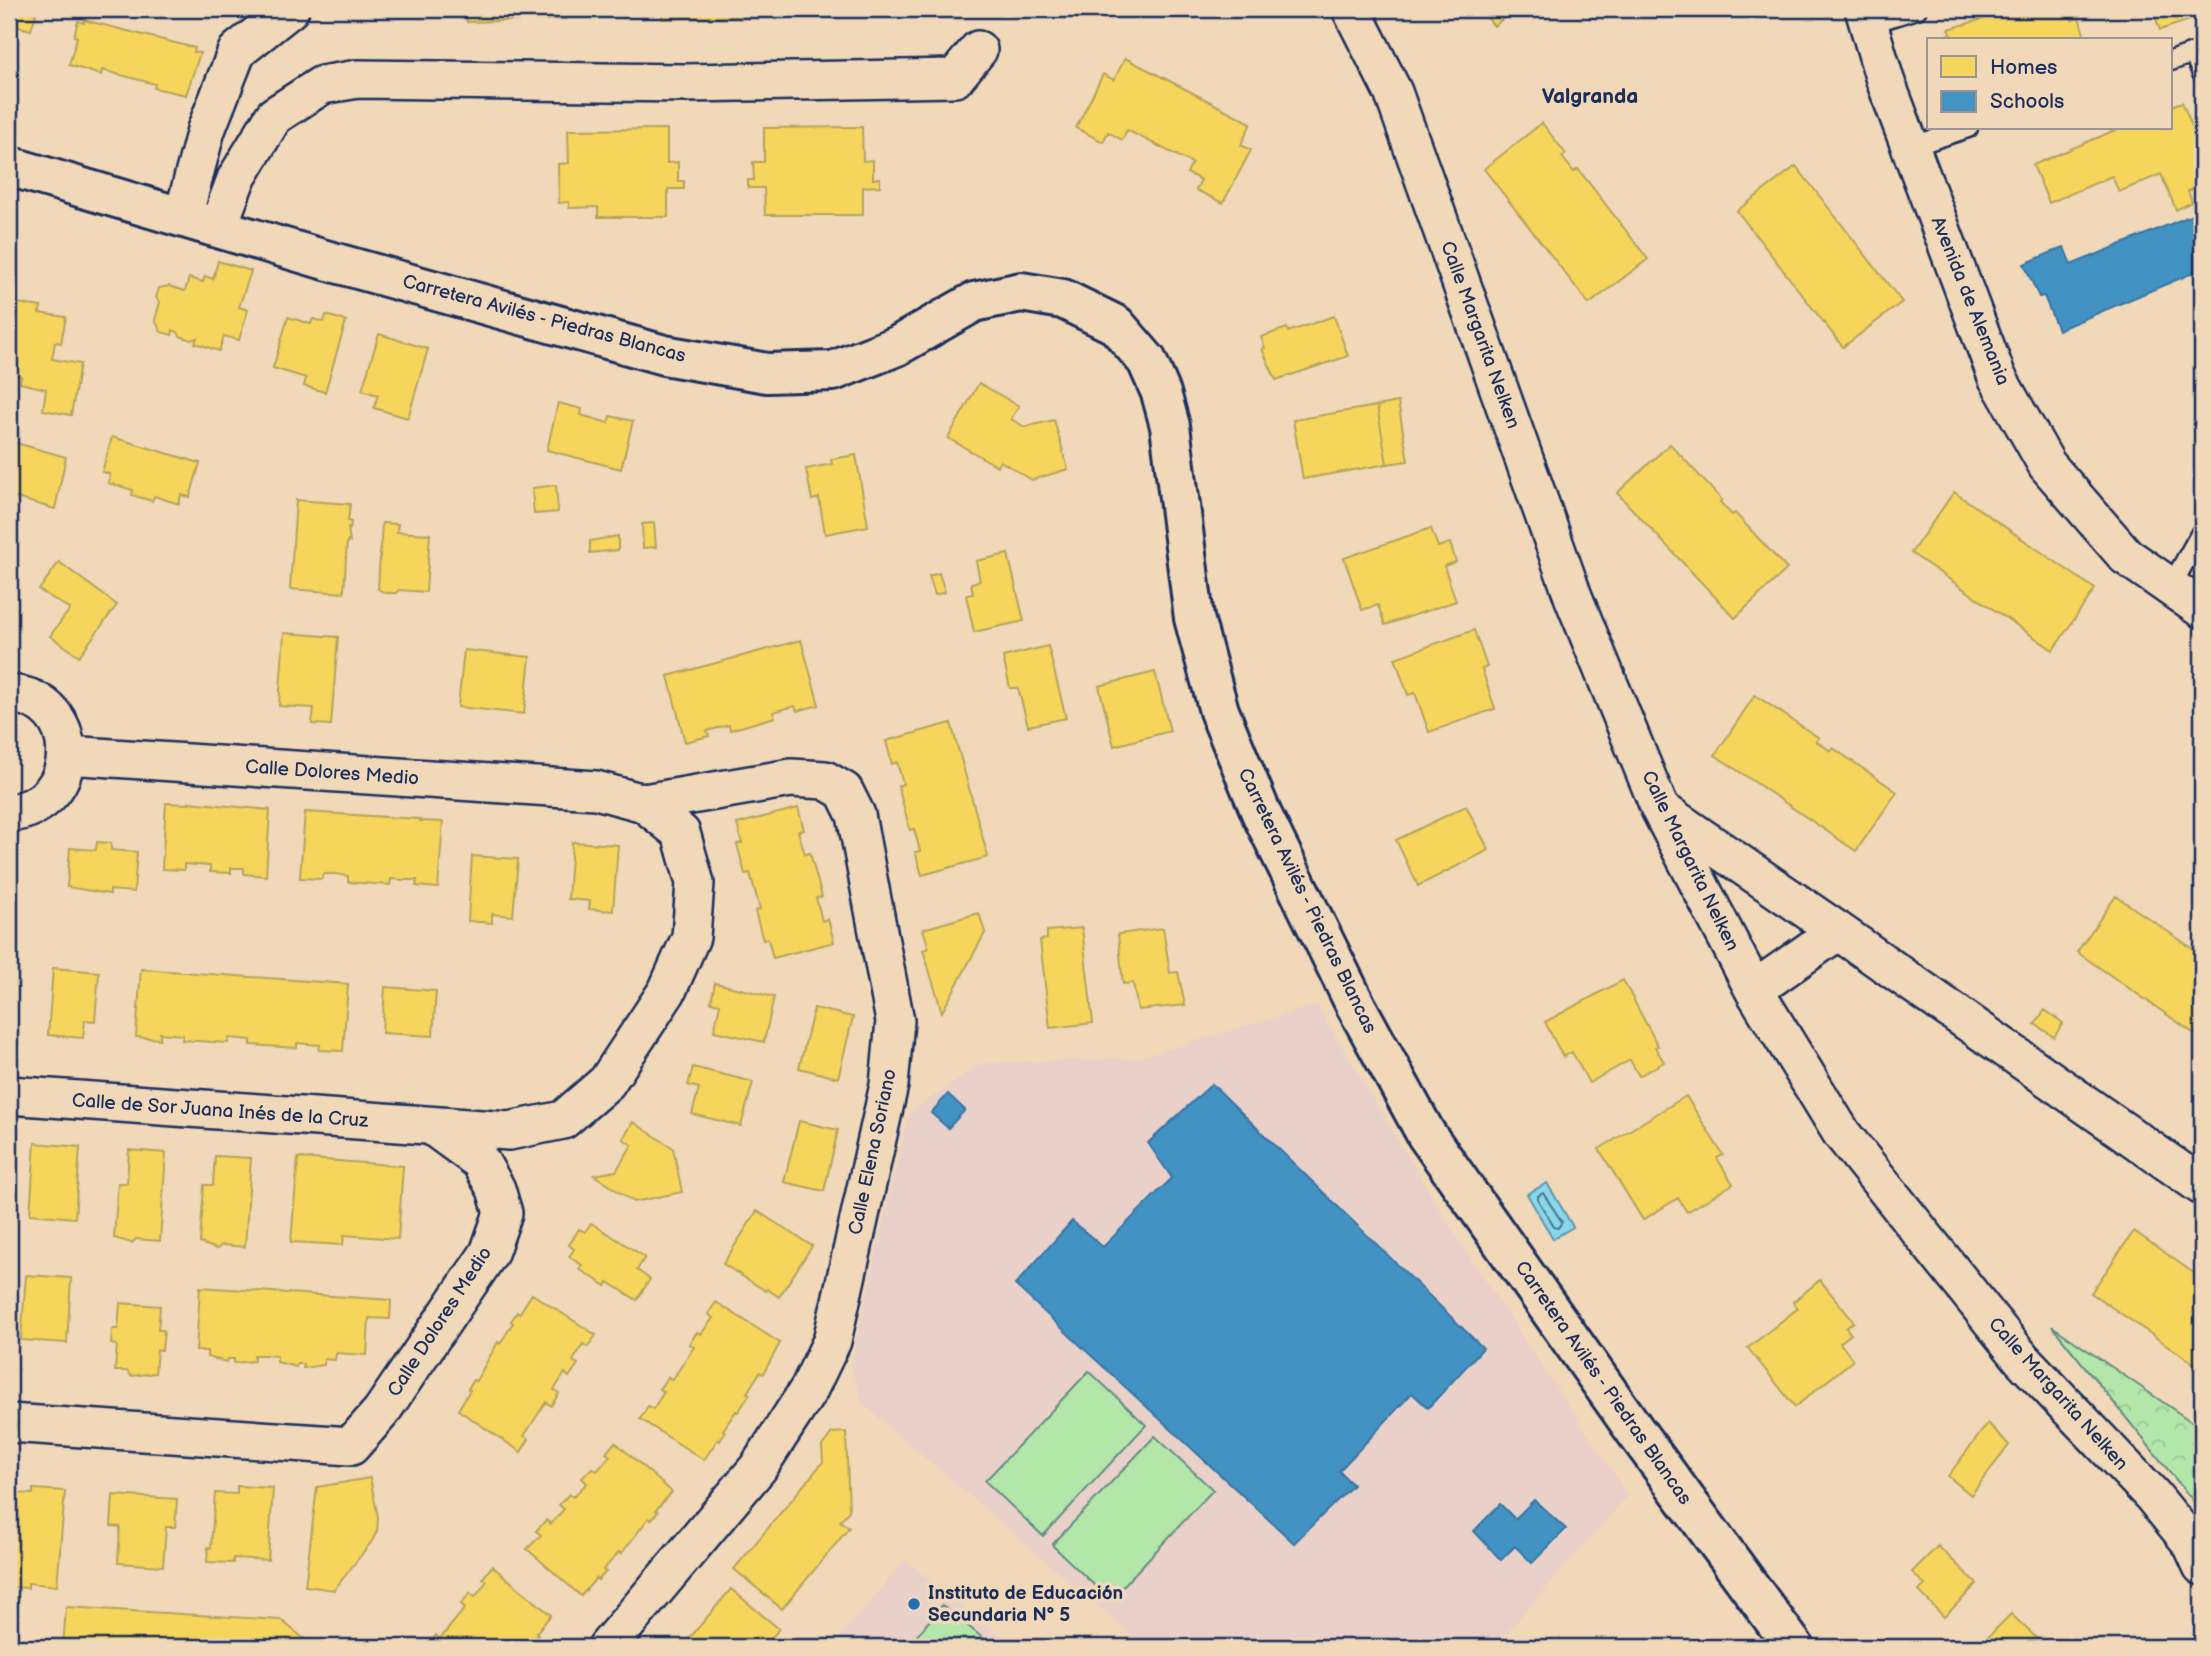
<svg xmlns="http://www.w3.org/2000/svg" width="2211" height="1656" viewBox="0 0 2211 1656" font-family="'Balsamiq Sans',sans-serif">
  <defs>
    <pattern id="park-crowns" width="20" height="18" patternUnits="userSpaceOnUse" patternTransform="scale(1.75)"><rect width="20" height="18" fill="#b2e7a9"/><path d="M2 6a3 3 0 1 1 6 0M12 15a3 3 0 1 1 6 0" fill="none" stroke="#98c694"/></pattern>
  </defs>
  <rect width="100%" height="100%" fill="#f0d8b8"/>
  <filter id="ink" filterUnits="userSpaceOnUse"><feTurbulence type="fractalNoise" baseFrequency=".0143" numOctaves="2"/><feDisplacementMap in="SourceGraphic" scale="14" xChannelSelector="R" yChannelSelector="G"/><feConvolveMatrix kernelMatrix="1 2 1 2 8 2 1 2 1" color-interpolation-filters="sRGB"/></filter>
  <g filter="url(#ink)">
    <path fill="#e9d1c9" d="M 1317,1005 L 1459,1241 L 1628,1495 L 1494,1647 L 1145,1647 L 862,1403 L 851,1364 L 908,1114 L 982,1063 L 1139,1058 Z
      M 905,1560 L 1013,1647 L 832,1647 Z"/>
    <path fill="url(#park-crowns)" stroke="#668b84" stroke-width="2" d="M 2052,1326 L 2202,1429 L 2202,1512 Z"/>
    <path fill="#b2e7a9" stroke="#668b84" stroke-width="2" d="M 1089,1371 L 1146,1425 L 1043,1536 L 985,1481 Z
      M 1155,1436 L 1213,1490 L 1110,1600 L 1052,1545 Z
      M 942,1605 L 994,1647 L 908,1647 Z"/>
    <path fill="#8ad7e9" stroke="#5e94b1" stroke-width="2" d="M 1547,1183 L 1573,1227 L 1553,1239 L 1527,1194 Z"/>
    <path fill="#f6d55c" stroke="#b4a35d" stroke-width="2" d="M 9,9 L 32,9 L 31,12 L 36,14 L 31,30 L 12,25 L 9,36 Z
      M 466,9 L 565,9 L 566,19 L 467,22 Z
      M 662,9 L 751,9 L 751,16 L 662,19 Z
      M 1480,9 L 1515,9 L 1494,26 Z
      M 2016,9 L 2056,9 L 2057,14 L 2069,10 L 2072,20 L 2079,18 L 2086,40 L 1934,40 L 1951,34 L 1949,29 Z
      M 2152,9 L 2199,9 L 2202,16 L 2160,30 Z
      M 84,20 L 195,48 L 194,52 L 200,53 L 186,95 L 154,88 L 155,84 L 102,70 L 101,75 L 69,65 L 77,37 L 74,36 L 78,21 L 84,23 Z
      M 1125,58 L 1251,123 L 1241,145 L 1251,150 L 1223,203 L 1196,190 L 1201,180 L 1187,173 L 1192,163 L 1127,130 L 1122,140 L 1108,132 L 1103,142 L 1076,128 L 1103,74 L 1114,80 Z
      M 2182,102 L 2202,150 L 2202,185 L 2188,191 L 2192,202 L 2176,210 L 2161,174 L 2119,192 L 2112,176 L 2049,203 L 2033,165 L 2120,128 L 2171,128 L 2171,106 Z
      M 1542,123 L 1566,154 L 1562,157 L 1574,172 L 1578,169 L 1648,259 L 1589,304 L 1484,169 Z
      M 862,127 L 863,161 L 873,160 L 873,179 L 880,178 L 880,186 L 863,187 L 863,215 L 765,215 L 764,188 L 748,188 L 748,180 L 754,180 L 753,162 L 764,162 L 764,128 Z
      M 667,129 L 667,163 L 678,162 L 678,181 L 684,181 L 684,189 L 668,189 L 668,217 L 598,217 L 598,207 L 569,208 L 569,202 L 559,203 L 558,164 L 569,163 L 568,130 Z
      M 1796,166 L 1902,302 L 1843,347 L 1737,211 Z
      M 218,261 L 251,271 L 239,307 L 248,310 L 239,340 L 224,336 L 219,351 L 195,343 L 197,338 L 191,340 L 180,336 L 178,332 L 173,330 L 172,335 L 161,332 L 155,320 L 160,302 L 156,298 L 159,288 L 169,286 L 185,291 L 189,278 L 203,282 L 205,276 L 213,279 Z
      M 11,302 L 41,307 L 39,313 L 66,317 L 61,343 L 55,342 L 52,359 L 80,364 L 71,415 L 43,410 L 46,389 L 20,383 L 21,376 L 9,374 L 9,316 Z
      M 326,315 L 346,321 L 325,392 L 304,386 L 306,378 L 273,368 L 288,317 L 311,324 L 313,319 L 324,322 Z
      M 1334,316 L 1348,356 L 1276,380 L 1262,349 L 1265,348 L 1261,337 L 1287,328 L 1288,332 Z
      M 379,334 L 428,349 L 408,418 L 374,408 L 378,395 L 362,390 Z
      M 979,383 L 1019,406 L 1011,419 L 1025,427 L 1054,420 L 1068,469 L 1032,480 L 1000,461 L 997,466 L 948,438 Z
      M 1398,402 L 1408,461 L 1387,464 L 1377,406 Z
      M 558,403 L 582,409 L 581,415 L 608,423 L 610,416 L 633,421 L 621,469 L 547,450 Z
      M 1377,406 L 1387,464 L 1303,479 L 1293,420 Z
      M 112,437 L 200,463 L 190,497 L 181,495 L 179,504 L 154,496 L 152,501 L 132,495 L 133,490 L 108,483 L 110,474 L 102,472 Z
      M 9,441 L 66,457 L 55,509 L 13,497 L 9,511 Z
      M 1670,444 L 1722,500 L 1720,502 L 1732,515 L 1735,513 L 1787,569 L 1735,618 L 1617,493 Z
      M 856,455 L 868,526 L 825,534 L 819,498 L 812,500 L 806,469 L 832,464 L 831,459 Z
      M 556,485 L 558,512 L 534,514 L 532,488 Z
      M 1954,492 L 2095,589 L 2053,650 L 1911,553 Z
      M 296,500 L 350,504 L 348,521 L 351,522 L 350,529 L 348,528 L 350,542 L 347,541 L 344,593 L 290,589 Z
      M 382,523 L 398,524 L 397,532 L 430,534 L 426,592 L 399,590 L 396,593 L 385,593 L 378,589 Z
      M 654,523 L 656,547 L 643,548 L 642,524 Z
      M 1431,528 L 1438,547 L 1450,543 L 1456,562 L 1444,566 L 1456,601 L 1385,625 L 1378,605 L 1362,610 L 1344,558 Z
      M 618,536 L 618,550 L 590,553 L 590,541 Z
      M 1008,554 L 1024,621 L 974,632 L 966,595 L 973,594 L 971,583 L 980,581 L 976,561 Z
      M 59,562 L 117,605 L 79,656 L 50,636 L 70,609 L 39,590 Z
      M 939,573 L 945,592 L 935,595 L 929,576 Z
      M 1474,630 L 1487,667 L 1482,669 L 1495,709 L 1429,732 L 1415,693 L 1408,695 L 1395,658 Z
      M 284,633 L 338,637 L 331,725 L 312,724 L 314,708 L 279,706 Z
      M 801,640 L 819,705 L 797,711 L 795,706 L 773,712 L 775,717 L 730,730 L 729,725 L 707,731 L 709,736 L 685,742 L 668,676 Z
      M 1048,646 L 1066,718 L 1028,726 L 1018,688 L 1010,688 L 1003,657 Z
      M 464,650 L 530,657 L 524,714 L 458,707 Z
      M 1155,672 L 1170,731 L 1114,746 L 1099,686 Z
      M 1755,695 L 1819,738 L 1816,741 L 1831,751 L 1833,748 L 1897,792 L 1856,851 L 1715,755 Z
      M 951,723 L 988,857 L 922,875 L 915,852 L 920,851 L 914,829 L 910,830 L 898,786 L 903,784 L 897,762 L 892,764 L 886,741 Z
      M 189,802 L 270,810 L 266,876 L 244,874 L 244,868 L 231,868 L 231,873 L 210,872 L 210,866 L 184,864 L 184,870 L 162,869 L 166,803 L 189,804 Z
      M 1466,806 L 1489,850 L 1418,886 L 1396,840 Z
      M 798,808 L 804,830 L 798,831 L 805,854 L 810,853 L 822,897 L 816,898 L 819,909 L 822,921 L 828,919 L 834,942 L 773,958 L 768,939 L 763,940 L 755,911 L 760,909 L 750,873 L 745,874 L 737,844 L 742,843 L 737,824 Z
      M 305,812 L 420,819 L 420,821 L 443,822 L 438,888 L 416,886 L 417,880 L 404,880 L 391,879 L 390,885 L 348,882 L 348,876 L 335,874 L 323,874 L 322,879 L 300,878 Z
      M 97,842 L 111,843 L 111,850 L 137,852 L 134,892 L 110,890 L 110,894 L 67,887 L 70,848 L 96,850 Z
      M 572,842 L 618,845 L 613,911 L 589,909 L 590,901 L 568,899 Z
      M 472,856 L 518,859 L 513,916 L 492,914 L 492,923 L 468,921 Z
      M 2116,896 L 2202,955 L 2202,1039 L 2077,952 Z
      M 979,913 L 985,933 L 942,1012 L 923,950 L 929,948 L 923,929 Z
      M 1082,928 L 1093,1023 L 1050,1028 L 1040,940 L 1047,939 L 1047,931 Z
      M 1163,928 L 1170,973 L 1178,972 L 1185,1005 L 1138,1010 L 1133,983 L 1123,984 L 1118,934 Z
      M 53,968 L 99,972 L 95,1021 L 85,1020 L 83,1038 L 48,1035 Z
      M 141,969 L 348,984 L 343,1051 L 319,1050 L 320,1045 L 297,1043 L 297,1048 L 251,1045 L 251,1040 L 229,1038 L 228,1043 L 182,1040 L 183,1035 L 160,1033 L 160,1039 L 136,1037 Z
      M 1623,980 L 1658,1046 L 1655,1047 L 1664,1062 L 1639,1076 L 1630,1060 L 1589,1083 L 1572,1052 L 1563,1057 L 1545,1022 Z
      M 715,983 L 774,997 L 764,1042 L 714,1031 L 720,1004 L 711,1002 Z
      M 385,987 L 436,991 L 433,1036 L 382,1033 Z
      M 814,1008 L 853,1017 L 838,1078 L 799,1068 Z
      M 2045,1010 L 2063,1023 L 2054,1037 L 2035,1024 Z
      M 693,1067 L 753,1082 L 741,1126 L 692,1114 L 699,1088 L 688,1085 Z
      M 1686,1096 L 1723,1155 L 1717,1158 L 1733,1184 L 1687,1212 L 1678,1198 L 1643,1220 L 1599,1149 Z
      M 799,1121 L 838,1130 L 824,1191 L 784,1182 Z
      M 633,1122 L 673,1148 L 682,1192 L 634,1202 L 594,1175 L 616,1171 L 632,1145 L 623,1139 Z
      M 35,1143 L 80,1147 L 75,1218 L 30,1214 Z
      M 129,1150 L 166,1153 L 160,1241 L 136,1239 L 132,1243 L 114,1238 L 118,1183 L 127,1183 Z
      M 215,1156 L 251,1158 L 245,1247 L 222,1245 L 217,1249 L 200,1243 L 204,1185 L 213,1185 Z
      M 298,1158 L 403,1166 L 398,1239 L 344,1235 L 343,1245 L 291,1242 Z
      M 757,1211 L 812,1246 L 779,1297 L 767,1289 L 766,1291 L 723,1264 Z
      M 591,1223 L 645,1257 L 637,1270 L 650,1279 L 637,1300 L 608,1282 L 606,1286 L 579,1269 L 582,1265 L 569,1257 L 574,1249 L 569,1245 L 579,1229 L 585,1232 Z
      M 2134,1231 L 2202,1279 L 2202,1369 L 2091,1293 Z
      M 26,1275 L 71,1278 L 67,1343 L 21,1340 Z
      M 1820,1280 L 1854,1322 L 1846,1328 L 1851,1334 L 1840,1343 L 1853,1360 L 1795,1407 L 1748,1348 L 1798,1308 L 1793,1302 Z
      M 200,1287 L 391,1300 L 390,1319 L 369,1318 L 367,1355 L 336,1353 L 335,1360 L 324,1359 L 324,1365 L 303,1368 L 303,1364 L 297,1364 L 296,1367 L 277,1362 L 277,1356 L 266,1355 L 254,1355 L 254,1361 L 234,1363 L 234,1359 L 228,1359 L 227,1362 L 207,1357 L 207,1351 L 196,1351 Z
      M 532,1294 L 596,1335 L 588,1347 L 583,1344 L 573,1361 L 578,1364 L 569,1377 L 565,1373 L 554,1390 L 559,1393 L 551,1406 L 546,1402 L 524,1436 L 529,1439 L 521,1452 L 458,1410 L 470,1390 L 468,1389 L 473,1380 L 476,1381 L 498,1342 L 500,1344 L 513,1323 L 511,1321 L 517,1312 L 519,1314 Z
      M 716,1302 L 780,1343 L 763,1374 L 760,1372 L 747,1393 L 750,1394 L 738,1412 L 736,1411 L 723,1430 L 725,1432 L 720,1441 L 718,1439 L 704,1460 L 640,1419 L 648,1406 L 653,1409 L 664,1392 L 659,1389 L 668,1377 L 672,1380 L 694,1347 L 689,1344 L 697,1332 L 701,1334 L 713,1318 L 708,1314 Z
      M 120,1303 L 160,1306 L 158,1330 L 164,1330 L 162,1350 L 157,1350 L 155,1373 L 131,1376 L 127,1371 L 115,1371 L 117,1345 L 111,1344 L 112,1329 L 118,1329 Z
      M 1988,1423 L 2009,1445 L 1971,1495 L 1948,1476 Z
      M 846,1432 L 849,1511 L 840,1521 L 849,1528 L 782,1609 L 734,1569 L 823,1462 L 822,1446 L 832,1433 Z
      M 615,1442 L 672,1492 L 656,1510 L 658,1512 L 651,1520 L 649,1518 L 621,1554 L 619,1552 L 603,1570 L 606,1572 L 598,1580 L 596,1578 L 581,1596 L 527,1549 L 541,1535 L 536,1531 L 546,1520 L 551,1524 L 564,1509 L 559,1505 L 569,1494 L 573,1497 L 587,1483 L 582,1478 L 592,1468 L 597,1471 L 610,1456 L 606,1453 Z
      M 370,1478 L 378,1517 L 377,1531 L 372,1541 L 334,1590 L 305,1586 L 317,1487 Z
      M 237,1486 L 273,1488 L 268,1560 L 233,1558 L 233,1563 L 207,1562 L 208,1547 L 211,1548 L 215,1493 L 237,1494 Z
      M 33,1489 L 65,1491 L 57,1586 L 28,1583 L 28,1588 L 9,1587 L 9,1534 L 14,1534 L 17,1493 L 33,1494 Z
      M 113,1495 L 177,1499 L 175,1527 L 166,1527 L 163,1566 L 118,1563 L 120,1527 L 111,1526 Z
      M 1938,1546 L 1977,1584 L 1944,1617 L 1919,1591 L 1925,1585 L 1912,1572 Z
      M 492,1566 L 551,1615 L 536,1633 L 538,1635 L 524,1647 L 428,1647 L 436,1635 L 440,1639 L 465,1608 L 461,1604 L 470,1593 L 475,1597 L 487,1581 L 483,1578 Z
      M 731,1589 L 779,1629 L 764,1647 L 682,1647 Z
      M 66,1607 L 281,1620 L 314,1647 L 63,1647 Z
      M 2011,1614 L 2046,1647 L 1992,1647 L 1985,1640 Z"/>
    <path fill="#4393c3" stroke="#3775a5" stroke-width="2" d="M 2202,211 L 2202,269 L 2058,330 L 2044,296 L 2039,297 L 2024,264 L 2064,247 L 2071,265 Z
      M 1212,1084 L 1483,1348 L 1428,1408 L 1412,1393 L 1339,1471 L 1353,1485 L 1294,1543 L 1015,1285 L 1072,1221 L 1103,1247 L 1172,1178 L 1148,1143 Z
      M 948,1094 L 965,1110 L 948,1128 L 931,1113 Z
      M 1534,1500 L 1566,1529 L 1532,1563 L 1515,1546 L 1501,1560 L 1474,1531 L 1500,1504 L 1515,1519 Z"/>
    <g fill="none" stroke-linecap="round" stroke-linejoin="round">
      <path stroke="#477296" stroke-width="2" d="M 1543,1193 L 1562,1222 L 1558,1228 L 1554,1227 L 1538,1200 L 1538,1196 Z"/>
      <defs>
        <path id="lane" d="M 1869,24 L 1917,9
          M 2171,61 L 2193,53 L 2202,73
          M 1910,147 L 1968,128
          M 2170,588 L 2202,531"/>
        <path id="street" d="M 1351,9 L 1393,92 L 1574,599 L 1660,809 L 1754,990 L 1842,1134 L 2022,1359 L 2152,1495 L 2192,1544 L 2202,1566
          M 1864,9 L 1885,80 L 1997,377 L 2047,465 L 2126,556 L 2202,609
          M 183,217 L 206,130 L 237,51 L 290,9
          M 218,227 L 236,179 L 274,116 L 322,85 L 358,79 L 686,83 L 955,78 L 978,50
          M 9,694 C 85,698 84,806 9,813
          M 1666,813 L 1838,931 L 2202,1186
          M 1754,990 L 1838,931
          M 9,1095 L 509,1131 L 563,1120 L 607,1082 L 667,991 L 691,937 L 695,883 L 681,833 L 644,803 L 596,790 L 67,755
          M 9,1423 L 351,1446 L 381,1412 L 489,1253 L 503,1213 L 496,1189 L 480,1161 L 432,1126
          M 607,1647 L 758,1468 L 809,1389 L 832,1341 L 889,1085 L 895,1021 L 856,815 L 844,791 L 825,780 L 791,778 L 644,803"/>
        <path id="secondary" d="M 9,166 L 322,259 L 664,355 L 767,373 L 833,371 L 897,346 L 974,302 L 1021,292 L 1063,299 L 1116,325 L 1147,361 L 1161,393 L 1170,426 L 1194,618 L 1219,711 L 1262,815 L 1356,1006 L 1426,1134 L 1636,1432 L 1794,1647"/>
      </defs>
      <use href="#lane" stroke="#1b2f5e" stroke-width="23"/>
      <use href="#street" stroke="#1b2f5e" stroke-width="42"/>
      <use href="#secondary" stroke="#1b2f5e" stroke-width="44"/>
      <use href="#lane" stroke="#f0d8b8" stroke-width="18"/>
      <use href="#street" stroke="#f0d8b8" stroke-width="37"/>
      <use href="#secondary" stroke="#f0d8b8" stroke-width="38"/>
    </g>
  </g>
  <circle fill="#1f6fb2" stroke="#f0d8b8" stroke-width="2.5" cx="914" cy="1604" r="7"/>
  <g text-anchor="middle" dominant-baseline="central" stroke-width="7" stroke-linejoin="round" paint-order="stroke">
    <g font-size="19" fill="#1b2f5e" stroke="#f0d8b8">
      <text transform="translate(1970 301) rotate(68)">Avenida de Alemania</text>
      <text transform="translate(544 319) rotate(15)">Carretera Avilés - Piedras Blancas</text>
      <text transform="translate(1480 335) rotate(70)">Calle Margarita Nelken</text>
      <text transform="translate(332 773) rotate(4)">Calle Dolores Medio</text>
      <text transform="translate(1690 861) rotate(64)">Calle Margarita Nelken</text>
      <text transform="translate(1307 901) rotate(64)">Carretera Avilés - Piedras Blancas</text>
      <text transform="translate(220 1111) rotate(4)">Calle de Sor Juana Inés de la Cruz</text>
      <text transform="translate(873 1152) rotate(-78)">Calle Elena Soriano</text>
      <text transform="translate(440 1322) rotate(-57)">Calle Dolores Medio</text>
      <text transform="translate(1603 1383) rotate(55)">Carretera Avilés - Piedras Blancas</text>
      <text transform="translate(2058 1394) rotate(48)">Calle Margarita Nelken</text>
    </g>
    <g font-size="19" font-weight="bold" fill="#1b2f5e" stroke="#f0d8b8" text-anchor="start">
      <text x="928" y="1593">Instituto de Educación<tspan x="928" dy="22">Secundaria Nº 5</tspan></text>
    </g>
    <g font-size="21" font-weight="bold" fill="#1b2f5e" stroke="#f0d8b8">
      <text x="1590" y="96">Valgranda</text>
    </g>
  </g>
  <rect width="2211" height="1656" fill="none" stroke="#f0d8b8" stroke-width="35"/>
  <rect x="18" y="18" width="2176" height="1621" fill="none" stroke="#1b2f5e" stroke-width="2.5" filter="url(#ink)"/>
  <rect x="1927" y="38" width="245" height="91" fill="#f0d8b8" stroke="#9b9494" stroke-width="2"/>
  <rect x="1941" y="56" width="35" height="21" fill="#f6d55c" stroke="#9b9494" stroke-width="2"/>
  <text x="1990" y="74" font-size="21" fill="#1b2f5e">Homes</text>
  <rect x="1941" y="91" width="35" height="21" fill="#4393c3" stroke="#9b9494" stroke-width="2"/>
  <text x="1990" y="108" font-size="21" fill="#1b2f5e">Schools</text>
</svg>
